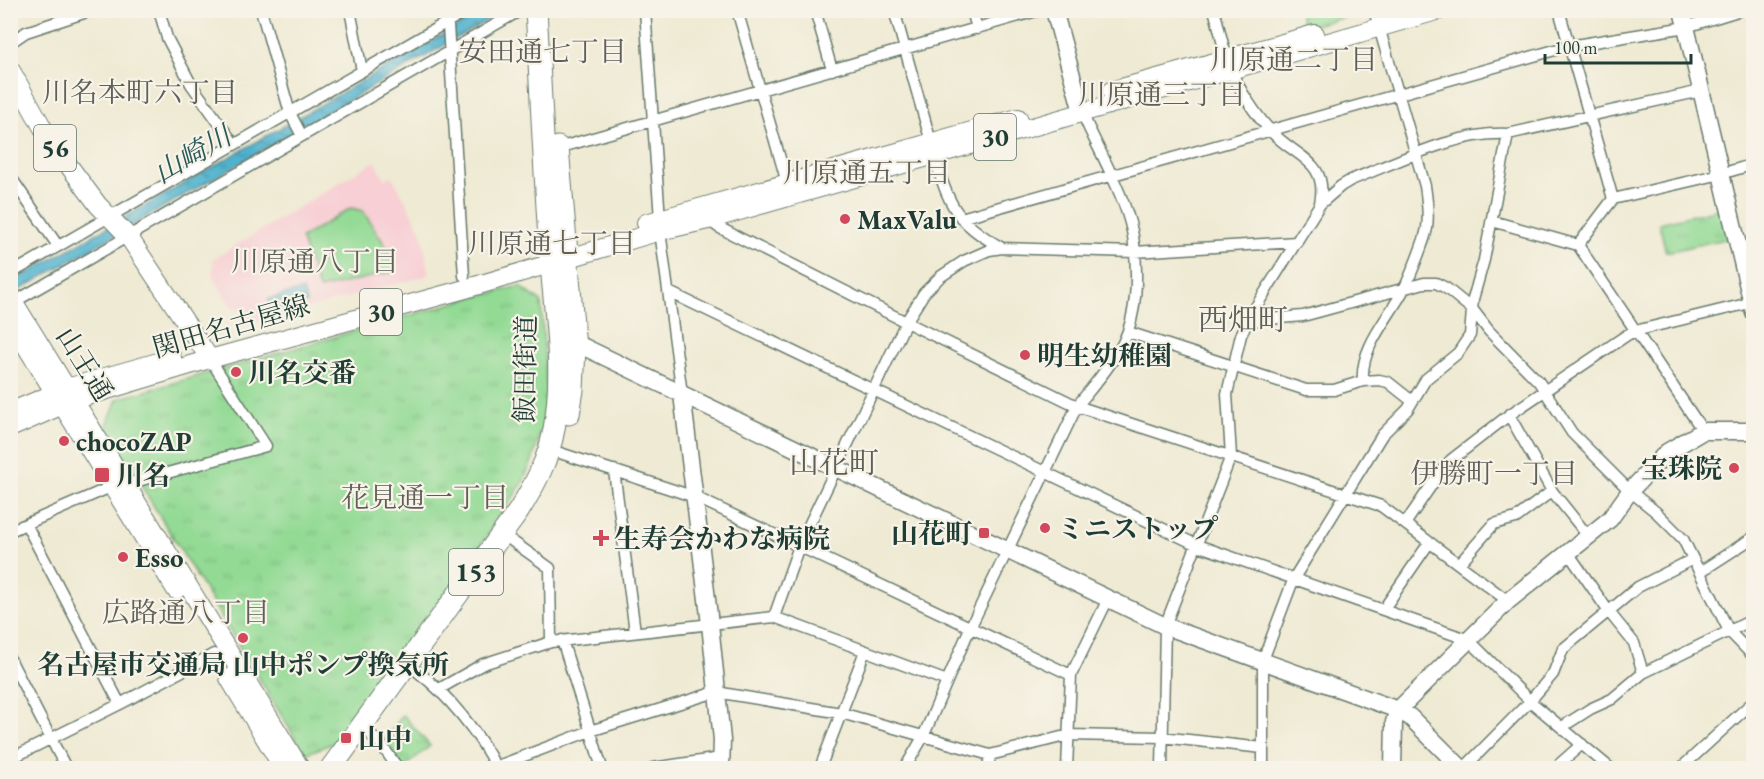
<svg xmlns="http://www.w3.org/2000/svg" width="1764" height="779" viewBox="0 0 1764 779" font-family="'EB Garamond','Noto Serif JP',serif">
  <defs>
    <pattern id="grass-tufts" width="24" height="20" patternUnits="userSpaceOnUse" patternTransform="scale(1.5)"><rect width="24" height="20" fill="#93da94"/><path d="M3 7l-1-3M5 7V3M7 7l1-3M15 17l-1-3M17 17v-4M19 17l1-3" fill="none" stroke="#7ebc80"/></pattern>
    <pattern id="water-ripples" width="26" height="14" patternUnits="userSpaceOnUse" patternTransform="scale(1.5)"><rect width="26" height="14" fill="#4fb2ce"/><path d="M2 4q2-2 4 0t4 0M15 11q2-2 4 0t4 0" fill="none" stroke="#4192a8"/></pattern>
  </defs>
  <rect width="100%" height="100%" fill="#f7f3e8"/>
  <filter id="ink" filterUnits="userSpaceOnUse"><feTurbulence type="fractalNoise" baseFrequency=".0167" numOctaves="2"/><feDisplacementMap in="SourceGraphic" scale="12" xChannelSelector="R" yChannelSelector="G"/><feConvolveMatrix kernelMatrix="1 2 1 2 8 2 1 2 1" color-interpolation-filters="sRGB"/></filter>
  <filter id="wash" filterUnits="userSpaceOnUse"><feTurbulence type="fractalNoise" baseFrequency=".008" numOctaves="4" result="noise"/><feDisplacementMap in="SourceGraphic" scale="24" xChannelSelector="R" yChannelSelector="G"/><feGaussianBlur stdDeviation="1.35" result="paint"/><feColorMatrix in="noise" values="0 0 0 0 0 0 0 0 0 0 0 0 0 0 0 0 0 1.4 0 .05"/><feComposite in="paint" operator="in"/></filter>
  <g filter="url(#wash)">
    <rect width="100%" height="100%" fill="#efead3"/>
    <path fill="#f7cfd4" d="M 375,161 L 385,179 L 392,176 L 422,232 L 429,275 L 251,324 L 246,308 L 232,308 L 214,279 L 212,271 L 214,265 L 212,260 Z"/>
    <path fill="url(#grass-tufts)" stroke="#598c64" stroke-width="1.5" d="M 1299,10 L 1367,11 L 1304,28 Z
      M 1723,208 L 1730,238 L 1666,252 L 1659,223 Z
      M 520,286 L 541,302 L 547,392 L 545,418 L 532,461 L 522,484 L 487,536 L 341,740 L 305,754 L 106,428 L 117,399 L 467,299 Z
      M 403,715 L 430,746 L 403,768 L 384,740 Z"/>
    <path fill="#93da94" stroke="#598c64" stroke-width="1.5" d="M 351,208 L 363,211 L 394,259 L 392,272 L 319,289 L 301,238 Z"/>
    <path fill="url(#water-ripples)" stroke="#377881" stroke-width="1.5" d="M 484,11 L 504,11 L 11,295 L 10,283 Z
      M 303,290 L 307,303 L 272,313 L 268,299 Z"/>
  </g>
  <g filter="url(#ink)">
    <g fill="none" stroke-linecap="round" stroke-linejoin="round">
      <defs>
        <path id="street" d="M 159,10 L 167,38 L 191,84 L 234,144
          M 261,10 L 290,113 L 302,136
          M 350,10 L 362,71
          M 447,10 L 464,276
          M 645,10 L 660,219
          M 737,10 L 788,186
          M 815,10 L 832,70
          M 894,10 L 931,142
          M 972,10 L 977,29
          M 1214,10 C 1221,32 1225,62 1236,81 C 1244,96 1258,118 1270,130 C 1293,157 1329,159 1320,203
          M 1559,10 L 1613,199 L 1578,245
          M 10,43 L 26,32 L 93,10
          M 558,148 L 1040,10
          M 934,155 C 949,205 954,221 1002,248
          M 10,176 L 58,246
          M 1613,199 L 1721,174 L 1754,164
          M 961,218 L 1569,46 L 1686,27 L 1741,10
          M 708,220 L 718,227 L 906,322 L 1077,406 L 1381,506 L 1508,601
          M 1492,221 L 1578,245 L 1703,431
          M 660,231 L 682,394
          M 10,274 L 468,10
          M 669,292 L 1197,545 L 1469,640 L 1530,701 L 1610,768
          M 14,302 L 521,10
          M 1247,321 L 1303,316 L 1424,283 L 1436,283 L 1446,288 L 1473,310 L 1489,331 L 1539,382 L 1572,433 L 1630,491 L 1656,512 L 1683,539 L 1729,631 L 1754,657
          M 1128,332 L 1306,390 L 1334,390 L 1363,381 L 1379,380 L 1388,382 L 1412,401
          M 1363,381 C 1360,347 1389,318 1404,289 C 1410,277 1425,240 1427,228 C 1429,214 1427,199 1425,186 L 1374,10
          M 1509,415 L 1552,491 L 1588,536
          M 560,453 L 695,497 L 1071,675
          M 614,470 L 635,632
          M 127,484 L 266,446 L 210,359
          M 26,524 L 120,704
          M 1405,524 L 1437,477 L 1451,460 L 1509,415 L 1627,335 L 1635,331 L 1754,302
          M 10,531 L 113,486
          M 512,541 L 550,568 L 551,642
          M 1569,554 L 1609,612 L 1634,643 L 1643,673
          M 1459,564 L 1494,524 L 1516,518 L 1552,491
          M 1700,572 L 1754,537
          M 1383,610 L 1429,543
          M 774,617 L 799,546 L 906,322 L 924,293 L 940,277 L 964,261 L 989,250 L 1002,248 L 1134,252 L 1297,242
          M 562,640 L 602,768
          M 10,659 L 66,768
          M 418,672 C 447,694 481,735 496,768
          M 439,689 L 483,664 L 551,642 L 774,617 L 947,681
          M 1562,727 L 1590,709 L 1612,699 L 1643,673 L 1754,619
          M 372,736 L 380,743 L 398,768
          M 10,759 L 120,704 L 214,654
          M 495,767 L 590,731 L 716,692 L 841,713 L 990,755 L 1069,735 L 1161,737 L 1263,748
          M 653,768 L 721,758
          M 820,768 L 865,651
          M 905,768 L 923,737 L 970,628 L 1077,406 C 1093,386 1111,366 1123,343 C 1137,315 1138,275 1134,244 C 1132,221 1121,195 1111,174 C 1102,153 1090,133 1082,112
          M 988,768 L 990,755
          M 1067,768 L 1071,675 L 1108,599
          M 1162,768 L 1165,626 L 1231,456 L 1227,394 L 1241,335 L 1252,313 L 1320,204 L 1341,186 L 1351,180 C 1398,162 1456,131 1508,134 L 1701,91
          M 1263,768 L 1263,660 L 1294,578 L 1382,435 L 1408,409 L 1426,379 L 1458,353 L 1470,335 L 1473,299 L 1484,260 L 1508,134
          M 1464,768 L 1530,701 L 1553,674 L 1563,649 L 1638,587 L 1693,559
          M 1555,768 L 1582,744
          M 1681,768 L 1754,701"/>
        <path id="secondary" d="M 1054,10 L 1082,112
          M 1682,10 L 1754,312
          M 565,349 L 584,347 L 1165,626 L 1398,710 L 1410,717 L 1461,768
          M 682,394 L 710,624 L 722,740 L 721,768
          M 1393,768 L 1394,722 L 1398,710 L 1508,601 L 1610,519 L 1630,491 L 1667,452 L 1703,431 L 1754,431"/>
        <path id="primary" d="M 10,69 L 49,139 L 98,205 L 128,236 L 210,359
          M 1111,91 L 1315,34
          M 646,223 L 1018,118
          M 10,296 L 300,768
          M 10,320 L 176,590
          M 10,412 L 67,388 L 172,358
          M 10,428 L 74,400 L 210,359 L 465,289 L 660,231 L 708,220 L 1440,10
          M 229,678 L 283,768"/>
        <path id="highway" d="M 558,147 L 575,348 L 573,390 L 569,414
          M 331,768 L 518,512 C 534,486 549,459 554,429 C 565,370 554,310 550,252 C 544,171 541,91 536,10"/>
      </defs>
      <use href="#street" stroke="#687a6c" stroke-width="13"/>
      <use href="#secondary" stroke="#687a6c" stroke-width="19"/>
      <use href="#primary" stroke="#687a6c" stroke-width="20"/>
      <use href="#highway" stroke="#687a6c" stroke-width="23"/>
      <use href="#street" stroke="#fff" stroke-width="10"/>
      <use href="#secondary" stroke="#fff" stroke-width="16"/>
      <use href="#primary" stroke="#fff" stroke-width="18"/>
      <use href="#highway" stroke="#fff" stroke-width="21"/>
    </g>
  </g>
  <g fill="#d1495b" stroke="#f7f3e8" stroke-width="2">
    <circle cx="845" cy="219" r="6"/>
    <circle cx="1025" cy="355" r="6"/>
    <circle cx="236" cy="372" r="6"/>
    <circle cx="64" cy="441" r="6"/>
    <circle cx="1734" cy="468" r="6"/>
    <rect x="94" y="467" width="16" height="16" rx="3"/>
    <circle cx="1045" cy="528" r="6"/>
    <rect x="978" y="527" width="12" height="12" rx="3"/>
    <path d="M598 529h6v6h6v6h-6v6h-6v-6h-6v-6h6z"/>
    <circle cx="123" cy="557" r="6"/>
    <circle cx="243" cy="638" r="6"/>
    <rect x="340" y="732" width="12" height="12" rx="3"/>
  </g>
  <g text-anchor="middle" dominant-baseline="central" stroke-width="4.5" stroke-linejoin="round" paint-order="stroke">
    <g fill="#f7f3e8" stroke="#60746a" stroke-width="1.5">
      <rect x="974" y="114" width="42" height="46" rx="4.5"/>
      <rect x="34" y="125" width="42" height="46" rx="4.5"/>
      <rect x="360" y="289" width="42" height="46" rx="4.5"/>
      <rect x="449" y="549" width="54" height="46" rx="4.5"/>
    </g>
    <g font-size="26" font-weight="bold" fill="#1f3d34">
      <text x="995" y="137">30</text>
      <text x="55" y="148">56</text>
      <text x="381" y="312">30</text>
      <text x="476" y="572">153</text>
    </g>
    <g font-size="27" font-weight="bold" fill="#1f3d34" stroke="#f7f3e8" text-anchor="start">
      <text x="857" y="219">MaxValu</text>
      <text x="1037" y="355">明生幼稚園</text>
      <text x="248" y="372">川名交番</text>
      <text x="76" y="441">chocoZAP</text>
      <text x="1722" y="468" text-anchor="end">宝珠院</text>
      <text x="116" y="475">川名</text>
      <text x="1057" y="528">ミニストップ</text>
      <text x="972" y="533" text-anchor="end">山花町</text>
      <text x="614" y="538">生寿会かわな病院</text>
      <text x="135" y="557">Esso</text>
      <text x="243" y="664" text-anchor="middle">名古屋市交通局 山中ポンプ換気所</text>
      <text x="358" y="738">山中</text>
    </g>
    <g font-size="27" fill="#1f3d34" stroke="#f7f3e8">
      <text transform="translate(231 326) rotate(-16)">関田名古屋線</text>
      <text transform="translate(85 364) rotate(58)">山王通</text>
      <text transform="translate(525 369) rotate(-89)">飯田街道</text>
    </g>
    <g font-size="28" fill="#5f6058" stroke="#f7f3e8">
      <text x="543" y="51">安田通七丁目</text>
      <text x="1294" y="59">川原通二丁目</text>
      <text x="140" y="92">川名本町六丁目</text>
      <text x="1162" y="94">川原通三丁目</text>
      <text x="867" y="172">川原通五丁目</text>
      <text x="552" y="243">川原通七丁目</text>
      <text x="315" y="261">川原通八丁目</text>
      <text x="1494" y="473">伊勝町一丁目</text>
      <text x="425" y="497">花見通一丁目</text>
      <text x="186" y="612">広路通八丁目</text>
    </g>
    <g font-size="28" font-style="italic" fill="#2b5a5a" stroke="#f7f3e8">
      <text transform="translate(192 154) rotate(-30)">山崎川</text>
    </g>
    <g font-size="30" fill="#5f6058" stroke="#f7f3e8">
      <text x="1243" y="319">西畑町</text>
      <text x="834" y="462">山花町</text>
    </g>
  </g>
  <rect width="1764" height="779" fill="none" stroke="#f7f3e8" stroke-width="36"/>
  <path d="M1545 54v9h146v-9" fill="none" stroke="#1f3d34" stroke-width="3"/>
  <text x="1554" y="54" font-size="18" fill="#1f3d34" stroke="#f7f3e8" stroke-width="4.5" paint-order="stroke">100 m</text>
</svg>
